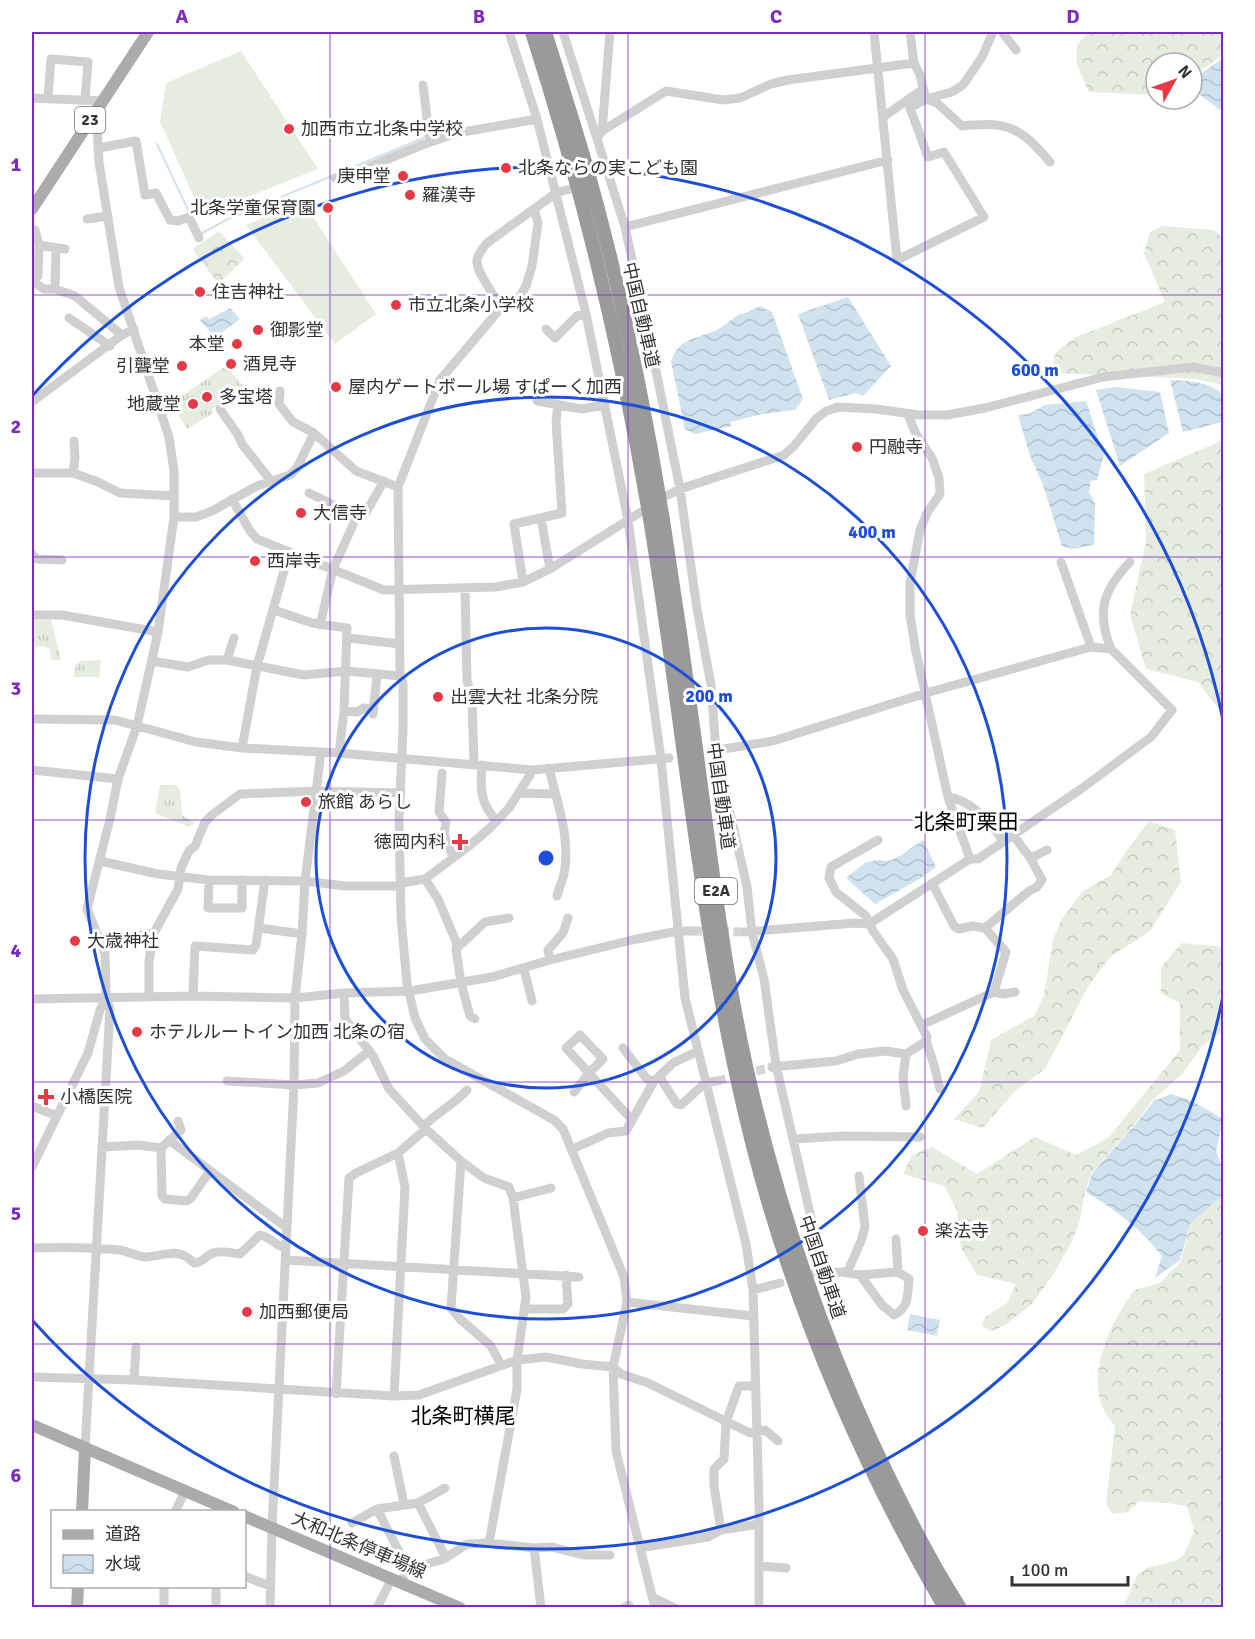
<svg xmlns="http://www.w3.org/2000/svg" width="1255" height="1639" viewBox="0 0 1255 1639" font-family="Signika,'Noto Sans JP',sans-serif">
  <defs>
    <pattern id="grass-tufts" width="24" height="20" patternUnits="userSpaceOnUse" patternTransform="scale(1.5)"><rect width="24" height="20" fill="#e6ecdf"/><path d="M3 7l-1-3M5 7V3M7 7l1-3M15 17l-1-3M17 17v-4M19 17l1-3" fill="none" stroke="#c6cbc0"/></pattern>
    <pattern id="forest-crowns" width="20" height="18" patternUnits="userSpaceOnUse" patternTransform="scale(1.5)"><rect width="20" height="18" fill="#e6ecdf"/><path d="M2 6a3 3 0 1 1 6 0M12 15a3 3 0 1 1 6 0" fill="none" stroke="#c6cbc0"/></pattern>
    <pattern id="water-waves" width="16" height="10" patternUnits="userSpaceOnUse" patternTransform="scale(1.5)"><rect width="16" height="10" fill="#cfe2ee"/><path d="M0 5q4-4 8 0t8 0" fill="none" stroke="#b2c2cd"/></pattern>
  </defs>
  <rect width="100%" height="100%" fill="#fff"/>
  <path fill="url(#grass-tufts)" d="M 226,366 L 243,386 L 212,409 L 214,413 L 187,429 L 171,403 Z
    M 32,620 L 51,620 L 61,660 L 51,660 L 50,649 L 43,646 L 32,647 Z
    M 101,660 L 99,677 L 74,677 L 76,664 L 81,661 Z
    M 160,785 L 175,785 L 180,789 L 182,815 L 195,823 L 189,827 L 155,813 Z"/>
  <path fill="url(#forest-crowns)" d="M 1089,32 L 1223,32 L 1223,55 L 1192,76 L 1192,63 L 1156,63 L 1156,95 L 1089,92 L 1077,65 L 1077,45 Z
    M 1162,226 L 1214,230 L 1223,238 L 1223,385 L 1196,379 L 1057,373 L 1052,367 L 1056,352 L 1074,338 L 1165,302 L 1144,253 L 1150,232 Z
    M 218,232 L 221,233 L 243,257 L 243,260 L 220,282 L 216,281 L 194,251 L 194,248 Z
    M 1223,440 L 1223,715 L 1198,682 L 1146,669 L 1130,615 L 1146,542 L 1144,474 Z
    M 1149,821 L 1175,830 L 1181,882 L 1150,931 L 1110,957 L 1089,985 L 1045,1069 L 1015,1091 L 983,1128 L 954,1119 L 979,1092 L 991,1040 L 1034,1016 L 1044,995 L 1053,940 L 1061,920 L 1083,891 L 1111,875 L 1127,850 Z
    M 1182,943 L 1223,947 L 1223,1031 L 1203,1045 L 1183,1073 L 1153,1100 L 1133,1126 L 1092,1172 L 1085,1192 L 1079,1224 L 1070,1245 L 1053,1275 L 1032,1304 L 1004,1326 L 991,1331 L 982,1326 L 984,1318 L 1007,1303 L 1016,1284 L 977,1275 L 961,1248 L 957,1210 L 944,1186 L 903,1174 L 912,1155 L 932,1147 L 977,1174 L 1035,1137 L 1076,1155 L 1108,1138 L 1180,1050 L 1180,1003 L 1161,993 L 1161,967 Z
    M 1223,1195 L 1223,1607 L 1123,1607 L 1138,1574 L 1147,1568 L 1175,1561 L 1184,1555 L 1194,1531 L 1187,1506 L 1167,1503 L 1139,1501 L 1128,1512 L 1112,1514 L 1106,1503 L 1115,1427 C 1110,1419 1104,1413 1101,1403 C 1089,1364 1113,1321 1134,1290 L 1160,1283 L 1181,1261 L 1190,1224 Z"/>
  <path fill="#e6ecdf" d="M 241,51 L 318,169 L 202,215 L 160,122 L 166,83 Z
    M 303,201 L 376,314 L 335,344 L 246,225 Z"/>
  <path fill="url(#water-waves)" d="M 1223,58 L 1223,112 L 1192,89 L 1192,80 Z
    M 848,297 L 891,366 L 863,396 L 855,393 L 829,400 L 798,314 Z
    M 760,306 L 772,312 L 803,399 L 795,410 L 762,414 L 730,422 L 731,426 L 695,434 L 685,429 L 671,362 C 678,336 701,339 720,328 C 727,324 733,318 740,314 L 743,314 Z
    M 230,308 L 240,319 L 215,338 L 200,320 L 206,316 L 209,319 Z
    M 1170,380 C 1188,381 1210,381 1223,395 L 1223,422 L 1183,432 Z
    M 1116,387 L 1160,392 L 1169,433 L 1120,466 L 1096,390 Z
    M 1086,401 L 1104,455 L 1097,480 L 1091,481 L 1089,492 L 1095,503 L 1094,545 L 1072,549 L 1062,546 L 1043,485 L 1030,456 L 1018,415 L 1029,414 L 1045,405 Z
    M 923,840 L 936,867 L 921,878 L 875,904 L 846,878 L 866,862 L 879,860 L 889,861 L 900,856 Z
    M 1171,1094 L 1190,1100 L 1223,1119 L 1216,1152 L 1223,1168 L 1223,1195 L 1190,1224 L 1180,1260 L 1155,1278 L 1162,1256 C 1138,1226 1118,1212 1086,1192 L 1093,1172 L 1134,1126 L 1154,1101 Z
    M 910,1314 L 940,1320 L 937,1336 L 907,1330 Z"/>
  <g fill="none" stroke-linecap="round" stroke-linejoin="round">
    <path stroke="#cfe2ee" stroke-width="2" d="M 157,144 L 190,214
      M 199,232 L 202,233 L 228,219 L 428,136"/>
    <path stroke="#d6d6d6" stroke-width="9" stroke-dasharray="9 4.5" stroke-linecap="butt" d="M 693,931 L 745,932
      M 717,1081 L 772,1067"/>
    <path stroke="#d0d0d0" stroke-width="9" d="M 509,32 L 537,119 L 586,314 L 628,520 L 661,759 L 685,998 L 746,1244 L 753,1290 L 759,1506 L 759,1608
      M 563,32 L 625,227 L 652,351 L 680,489 L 697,609 L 711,685 L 716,751 L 747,887 L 752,932 L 764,979 L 776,1065 L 820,1257 L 825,1272
      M 874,32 L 897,260 L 984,217 L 944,152 L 928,157 L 910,108 L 926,99 L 952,92 L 963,85 L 982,57 L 993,32
      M 910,32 L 914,63 L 920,75 L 926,99 L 937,103 L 962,126 C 1008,121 1020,127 1050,162
      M 1002,32 L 1016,50
      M 423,85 L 430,142
      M 32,98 L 102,101
      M 48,98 L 51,59 L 88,62 L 85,100
      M 883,117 L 922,90
      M 602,131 L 666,91 L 723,100 L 740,98 L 771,84 L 788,80 L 914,63
      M 599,135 L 602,131 L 610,32
      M 99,148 L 136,141 L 145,195 L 156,193 L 170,220 L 178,221 L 189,217 L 199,238
      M 335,178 L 342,178 L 422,145 L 457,133 L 537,119
      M 570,189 L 556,193 L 487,243 C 483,248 478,253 477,260 C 475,272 496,295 500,309 L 440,380 L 398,487 L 400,676 L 403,683 L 403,729 L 399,821 L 401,917 L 407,984 L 415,1018 L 425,1039 L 445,1059 L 554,1120 L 563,1129 L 624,1277 L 627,1302 L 613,1367 L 616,1451 L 655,1608
      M 87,219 L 108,216
      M 625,227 L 888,160
      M 32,229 L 35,230 L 39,245 L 38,276
      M 39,245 L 65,249
      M 32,281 L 44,289 L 55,289 L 75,296 L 122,335
      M 55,286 L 56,248
      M 500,309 L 515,304 L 526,286 L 532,266 L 538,223 L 534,209
      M 69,318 L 110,346
      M 546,329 L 555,338 L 577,316 L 586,314
      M 280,391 L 279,404 L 293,422 L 314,433
      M 537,401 L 582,409 L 605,405
      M 32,402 L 122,335 L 134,329
      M 220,409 L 238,435 L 242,444 L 271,481
      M 908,415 L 916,434 L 932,458 L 939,478 L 940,494 L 927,513 L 920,530 L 910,583 L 910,615 L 916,652 L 948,797 L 970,859
      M 32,473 L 73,473 L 98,482 L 120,493 L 174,496
      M 73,473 L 75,459 L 74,441
      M 309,493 L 357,516
      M 668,495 L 680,489 L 784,455 L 794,446 L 816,419 L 826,411 L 838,407 L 876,409 L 919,415 L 947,415 L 985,408 L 1103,377 L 1193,367 L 1224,373
      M 232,499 L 250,531 L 257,539 L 384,590 L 496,587 L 523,582 L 550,569 L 641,512
      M 174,517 L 196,517 L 212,511 L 257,486 L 290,475 L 297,468 L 314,433 L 356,471 L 398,487
      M 541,518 L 550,569
      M 32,554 L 37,559 L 62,560
      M 1061,562 L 1091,647
      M 523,582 L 514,524 L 562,513 L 556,421 L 558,404
      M 465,588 L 467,680 L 472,700 L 474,764
      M 274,610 L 312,623 L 347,628 L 344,711 L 339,753
      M 32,615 L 62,615 L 158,632
      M 320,625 L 333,569 L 357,516 L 365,514 L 384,481
      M 348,638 L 400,644
      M 1111,649 C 1096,612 1103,590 1130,562
      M 227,660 L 234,638
      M 152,661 L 188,667 L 209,660 L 227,660 L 304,675 L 346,671 L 400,676
      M 344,711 L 357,712 L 364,708 L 374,709
      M 373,714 L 377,675
      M 32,719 L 115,720 L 196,742 L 242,748 L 339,753 L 532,770 L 669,758
      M 242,748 L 257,666 L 289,553
      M 711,751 L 773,741 L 926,693 L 1091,647 L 1111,649 L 1172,710 L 1151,737 L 1081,789 L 978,859 L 970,859 L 869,924 L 855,923 L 745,932
      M 482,765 C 480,788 480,804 497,821
      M 549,768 C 557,802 571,839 564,874 C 562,881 559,889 557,896
      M 32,770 L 118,779
      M 442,773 L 439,812 L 446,822 L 444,834 L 453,858
      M 519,793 L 555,794
      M 948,797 C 972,800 991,823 1004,842
      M 878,840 L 831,867 L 829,878 L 836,892 L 866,916 L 873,931 L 893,959 L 903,990 L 927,1037 L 926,1041 L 934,1065 L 940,1089
      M 1031,858 L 1047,850
      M 100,861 L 158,874 L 209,880 L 305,881 L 345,886 L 400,886
      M 425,879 L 438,899 L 457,944 L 456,949 L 461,983 L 470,1016 L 475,1019
      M 209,880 L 208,908 L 242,908 L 242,880
      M 401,883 L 425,879 L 469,846 L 490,828 L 509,808 L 530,775 L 532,770
      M 260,928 L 302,934
      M 985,928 L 1029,891 L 1037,887 L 1042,880 L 1031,859 L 1013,835
      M 100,942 L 154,933
      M 456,949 L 485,922 L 509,918
      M 550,960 L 548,950 L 563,933 L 568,918
      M 524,969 L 532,1001
      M 994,992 L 1003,994 L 1015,992
      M 344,993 L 345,1019 L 373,1056 L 389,1089 L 426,1129 L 461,1161 L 484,1178 L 509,1187 L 513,1198 L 526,1297 L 517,1360 L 517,1389 L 489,1543
      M 193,996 L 195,946 L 253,950 L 256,945 L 265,880
      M 149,997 L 149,961 L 154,933 L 178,889 L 181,868 L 189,851 L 195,846 L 205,822 L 213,814 L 240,794 L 316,791 L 401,793
      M 32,999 L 193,996 L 295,998 L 344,993 L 410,991 L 492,977 L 550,960 L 632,940 L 678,931 L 693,931
      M 922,1025 L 994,992 L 1006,952 L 985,928 L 973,926 L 958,929 L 954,926 L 932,883
      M 623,1048 L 647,1079 L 654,1081
      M 906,1054 L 903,1077 L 906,1106
      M 772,1067 L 836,1061 L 858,1054 L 885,1051 L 906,1054 L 926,1041
      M 659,1076 L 677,1104 L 681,1105 L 705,1083 L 717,1081
      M 227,1081 L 294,1085 L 318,1083 L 344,1071 L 369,1051
      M 574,1092 L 589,1073 L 603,1059 L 580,1035 L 566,1048 L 632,1120
      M 32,1106 L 57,1116
      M 178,1121 L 181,1130 L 161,1148 L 162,1196 L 165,1199 L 187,1201 L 191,1198 L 210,1171
      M 424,1126 C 437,1112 455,1104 467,1090
      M 794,1139 L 843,1136 L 920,1137
      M 169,1140 L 287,1228
      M 102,1147 L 138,1145 L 161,1148
      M 577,1147 L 608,1133 L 626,1131 L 654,1081 L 673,1063 L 698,1051
      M 461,1161 L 451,1308 L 459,1318 L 491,1346 L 501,1365
      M 32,1167 L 88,1053 L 100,1010 L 106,998
      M 513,1198 L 551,1188
      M 896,1239 L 898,1272
      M 32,1248 C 61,1247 91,1247 120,1250 C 129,1252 139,1257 147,1257 C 168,1255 178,1247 194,1263 C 203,1263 205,1256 213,1253 C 221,1250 232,1253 240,1254 L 260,1235 C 270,1236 276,1247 286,1248
      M 286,1260 L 579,1277
      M 814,1273 L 843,1272 L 860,1275 L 898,1272 L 909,1279 C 907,1296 910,1306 894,1315 L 882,1305 L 860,1275
      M 847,1273 L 861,1241 L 865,1227 L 859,1176
      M 753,1290 L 780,1283
      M 627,1302 L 753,1316
      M 526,1309 L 563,1309 L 568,1304 L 566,1275
      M 32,1377 L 134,1380 L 394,1396 L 419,1395 L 517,1360 L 546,1357 L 582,1364 L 613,1367 L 621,1374 L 648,1383 L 750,1433 L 765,1430 L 778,1441
      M 134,1380 L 136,1347
      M 336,1394 L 349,1178 L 356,1173 L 398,1153 L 426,1129
      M 394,1396 L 405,1187 L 398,1153
      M 85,1448 L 110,1009 L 106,998 L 105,953 L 87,909 L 110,819 L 118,779 L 137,726 L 158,632 L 174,517 L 174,471 L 169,437 L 119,287 L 99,162 L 96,110
      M 394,1456 L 404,1504
      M 418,1503 L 445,1488
      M 175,1512 L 185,1491
      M 352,1523 L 377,1509
      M 721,1530 L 714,1486 L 714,1469 L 724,1459 L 726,1422 L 739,1386 L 755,1386
      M 645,1547 L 708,1537 L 721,1530 L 759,1524
      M 534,1548 L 541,1608
      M 760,1566 L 786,1568
      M 409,1571 L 377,1509 L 418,1503 L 446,1558
      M 244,1576 L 270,1586
      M 400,1582 L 406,1573 L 416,1567 L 444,1559 L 467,1544 L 489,1543 L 534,1548 L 552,1547 L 583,1555 L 610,1555
      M 654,1598 L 675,1608
      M 164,1608 L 164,1586
      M 216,1608 L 216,1586
      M 270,1608 L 272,1527 L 294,1085 L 295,998 L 302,934 L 305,881 L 321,752
      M 377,1608 L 392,1578
      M 623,1608 L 629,1605"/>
    <path stroke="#ababab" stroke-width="12" d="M 32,209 L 148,32
      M 32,1425 L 234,1512
      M 82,1512 L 85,1448
      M 244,1516 L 460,1608
      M 77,1608 L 78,1586"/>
    <path stroke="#9a9a9a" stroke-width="14" d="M 532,32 C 583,191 622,354 650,519 C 688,747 703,978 768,1201 C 810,1344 870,1479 945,1608
      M 545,32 C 559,76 573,121 586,165 C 619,282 644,401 663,520 C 675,596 686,672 696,748 C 710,854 723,961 746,1066 C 775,1195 816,1320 871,1440 C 898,1497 926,1555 960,1608"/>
  </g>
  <path fill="none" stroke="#7b2cbf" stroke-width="1.5" stroke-opacity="0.55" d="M 330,32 L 330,1608M 628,32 L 628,1608M 925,32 L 925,1608M 32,295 L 1224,295M 32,557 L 1224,557M 32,820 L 1224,820M 32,1082 L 1224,1082M 32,1344 L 1224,1344"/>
  <g fill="none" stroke="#1d4ed8" stroke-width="3">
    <circle cx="546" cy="858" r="230"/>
    <circle cx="546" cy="858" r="461"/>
    <path d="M1223 996A691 691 0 0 1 32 1320M32 396A691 691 0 0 1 1223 720"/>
  </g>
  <g fill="#e63946" stroke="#fff" stroke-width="2">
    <circle cx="289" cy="129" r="6"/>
    <circle cx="506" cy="168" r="6"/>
    <circle cx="403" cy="176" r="6"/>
    <circle cx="410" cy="195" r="6"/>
    <circle cx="328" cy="208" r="6"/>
    <circle cx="200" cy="292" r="6"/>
    <circle cx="396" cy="305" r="6"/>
    <circle cx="258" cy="330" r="6"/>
    <circle cx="237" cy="344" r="6"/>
    <circle cx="231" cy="364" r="6"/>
    <circle cx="182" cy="366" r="6"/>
    <circle cx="336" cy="387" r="6"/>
    <circle cx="207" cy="397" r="6"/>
    <circle cx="193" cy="404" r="6"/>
    <circle cx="857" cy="447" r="6"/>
    <circle cx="301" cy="513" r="6"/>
    <circle cx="255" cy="561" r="6"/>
    <circle cx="438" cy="697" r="6"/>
    <circle cx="306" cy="802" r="6"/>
    <path d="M457 833h6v6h6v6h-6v6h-6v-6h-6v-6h6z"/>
    <circle cx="75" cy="941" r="6"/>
    <circle cx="137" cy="1032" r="6"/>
    <path d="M43 1088h6v6h6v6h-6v6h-6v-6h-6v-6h6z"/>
    <circle cx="923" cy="1231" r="6"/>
    <circle cx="247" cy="1312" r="6"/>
  </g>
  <g text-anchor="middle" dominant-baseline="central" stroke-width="6" stroke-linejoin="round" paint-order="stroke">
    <g fill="#fff" stroke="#707070" stroke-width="1.5">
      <rect x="75" y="107" width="30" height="26" rx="4.5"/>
      <rect x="695" y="878" width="42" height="26" rx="4.5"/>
    </g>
    <g font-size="16" font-weight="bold" fill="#333">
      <text x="90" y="120">23</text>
      <text x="716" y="891">E2A</text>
    </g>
    <g font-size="18" fill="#333" stroke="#fff" text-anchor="start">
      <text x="301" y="129">加西市立北条中学校</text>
      <text x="518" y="168">北条ならの実こども園</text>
      <text x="391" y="176" text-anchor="end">庚申堂</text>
      <text x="422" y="195">羅漢寺</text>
      <text x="316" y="208" text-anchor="end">北条学童保育園</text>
      <text x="212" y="292">住吉神社</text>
      <text x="408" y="305">市立北条小学校</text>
      <text x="270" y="330">御影堂</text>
      <text x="225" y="344" text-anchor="end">本堂</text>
      <text x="243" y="364">酒見寺</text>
      <text x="170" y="366" text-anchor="end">引聾堂</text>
      <text x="348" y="387">屋内ゲートボール場 すぱーく加西</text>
      <text x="219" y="397">多宝塔</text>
      <text x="181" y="404" text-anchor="end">地蔵堂</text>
      <text x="869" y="447">円融寺</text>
      <text x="313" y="513">大信寺</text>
      <text x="267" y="561">西岸寺</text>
      <text x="450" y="697">出雲大社 北条分院</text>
      <text x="318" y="802">旅館 あらし</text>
      <text x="446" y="842" text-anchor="end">徳岡内科</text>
      <text x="87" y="941">大歳神社</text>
      <text x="149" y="1032">ホテルルートイン加西 北条の宿</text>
      <text x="60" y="1097">小橋医院</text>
      <text x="935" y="1231">楽法寺</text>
      <text x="259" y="1312">加西郵便局</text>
    </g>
    <g font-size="18" fill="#333" stroke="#fff">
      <text transform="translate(641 315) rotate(77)">中国自動車道</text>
      <text transform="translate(721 796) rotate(82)">中国自動車道</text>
      <text transform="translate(822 1267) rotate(71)">中国自動車道</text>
      <text transform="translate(359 1545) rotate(23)">大和北条停車場線</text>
    </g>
    <g font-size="21" fill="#000" stroke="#fff">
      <text x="966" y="822">北条町栗田</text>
      <text x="463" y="1416">北条町横尾</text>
    </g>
  </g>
  <circle cx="546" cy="858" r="9" fill="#1d4ed8" stroke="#fff" stroke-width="3"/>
  <g font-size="18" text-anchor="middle" font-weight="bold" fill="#1d4ed8" stroke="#fff" stroke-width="6" stroke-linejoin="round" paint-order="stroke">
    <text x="1035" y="376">600 m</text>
    <text x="872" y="538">400 m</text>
    <text x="709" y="702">200 m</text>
  </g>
  <rect width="1255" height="1639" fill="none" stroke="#ffffff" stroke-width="66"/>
  <rect x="51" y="1510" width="195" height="78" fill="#ffffff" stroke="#adadad" stroke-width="1.5"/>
  <rect x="63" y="1530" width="30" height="9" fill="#ababab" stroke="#adadad" stroke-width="1.5"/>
  <text x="105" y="1540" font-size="18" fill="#333333">道路</text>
  <rect x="63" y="1555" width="30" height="18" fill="url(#water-waves)" stroke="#adadad" stroke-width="1.5"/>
  <text x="105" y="1570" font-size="18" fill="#333333">水域</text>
  <g transform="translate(1174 81) rotate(50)"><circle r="28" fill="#ffffff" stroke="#adadad" stroke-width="1.5"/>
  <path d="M0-4.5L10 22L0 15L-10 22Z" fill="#e63946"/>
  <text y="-9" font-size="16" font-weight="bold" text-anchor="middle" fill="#333333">N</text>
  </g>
  <path d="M1012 1576v9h116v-9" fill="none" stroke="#333333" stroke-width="3"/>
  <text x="1021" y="1576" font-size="18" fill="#333333" stroke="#ffffff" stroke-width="4.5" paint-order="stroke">100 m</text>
  <rect x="33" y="33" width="1189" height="1573" fill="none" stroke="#7b2cbf" stroke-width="2"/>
  <g font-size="20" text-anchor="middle" font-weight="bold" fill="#7b2cbf">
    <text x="182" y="23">A</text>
    <text x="479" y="23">B</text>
    <text x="776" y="23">C</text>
    <text x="1073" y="23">D</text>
    <text x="16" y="171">1</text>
    <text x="16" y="433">2</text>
    <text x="16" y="695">3</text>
    <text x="16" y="957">4</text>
    <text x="16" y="1220">5</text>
    <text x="16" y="1482">6</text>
  </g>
</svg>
